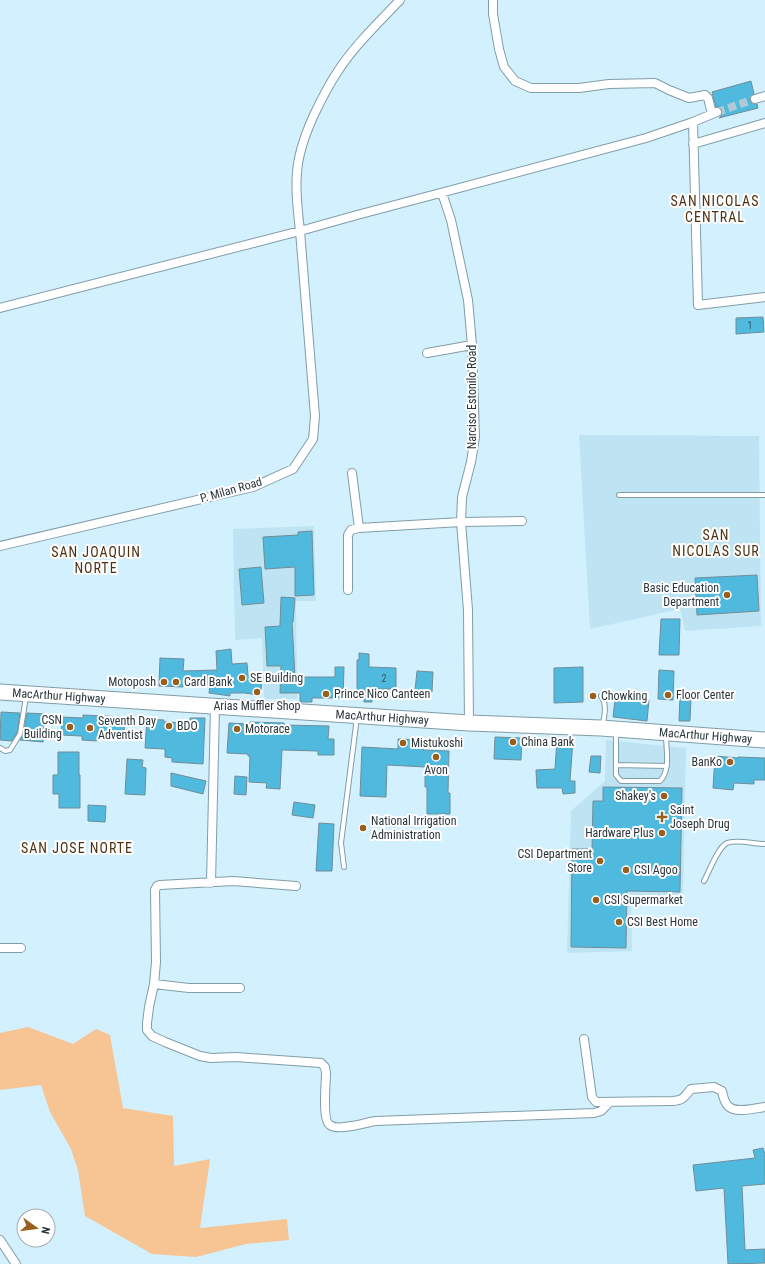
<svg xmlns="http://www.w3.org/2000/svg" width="765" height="1264" viewBox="0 0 765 1264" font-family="'Roboto Condensed',sans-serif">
  <rect width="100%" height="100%" fill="#d2f0fd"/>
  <path fill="#bee4f3" d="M 579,435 L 759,436 L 761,626 L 685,631 L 680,609 L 590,629 Z
    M 314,526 L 316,601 L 296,601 L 297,699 L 264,699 L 262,638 L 235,640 L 233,529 Z
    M 606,740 L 686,748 L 683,896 L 631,895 L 632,951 L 567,953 L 571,811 L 605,781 Z"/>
  <path fill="#f7c493" d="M 28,1027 L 73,1044 L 96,1029 L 110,1035 L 123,1108 L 173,1116 L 174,1166 L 210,1159 L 200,1228 L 287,1219 L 289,1240 L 246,1244 L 196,1257 L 152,1254 L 85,1216 L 78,1170 L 71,1149 L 50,1112 L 41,1085 L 0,1090 L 0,1033 Z"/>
  <path fill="#4fb9de" stroke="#718d98" d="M 751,81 L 754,94 L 751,96 L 750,100 L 752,103 L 757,104 L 758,108 L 719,118 L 722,115 L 722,110 L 720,107 L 716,107 L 712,92 Z
    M 763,317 L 764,332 L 736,334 L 736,318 Z
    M 312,531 L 314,595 L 295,596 L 295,567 L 265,569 L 263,537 L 298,535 L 298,532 Z
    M 261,567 L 264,603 L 242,605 L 239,569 Z
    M 757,575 L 759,611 L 697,615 L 695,578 Z
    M 281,597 L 295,598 L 293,622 L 292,622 L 295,677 L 335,677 L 335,667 L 344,667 L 343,698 L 312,698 L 312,702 L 300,702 L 300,693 L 280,693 L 281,666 L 267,666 L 265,627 L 280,626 Z
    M 661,619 L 680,619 L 679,655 L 659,655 Z
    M 231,649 L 232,664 L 247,663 L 248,675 L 263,677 L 260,695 L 244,693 L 230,693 L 230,696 L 209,693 L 210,685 L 183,685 L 183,687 L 159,686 L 160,658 L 184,659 L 183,671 L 217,670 L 216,651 Z
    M 359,653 L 369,654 L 369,667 L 396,668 L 396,689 L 372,689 L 372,702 L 364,702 L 364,698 L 357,698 L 357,660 L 359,660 Z
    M 583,667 L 583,702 L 554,703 L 554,668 Z
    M 659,670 L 674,671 L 673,700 L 658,699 Z
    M 417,671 L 433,672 L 432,692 L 415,690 Z
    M 680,696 L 691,697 L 690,721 L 679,721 Z
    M 633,699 L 649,700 L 647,721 L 613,717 L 615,700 L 633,701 Z
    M 1,712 L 20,713 L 17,733 L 12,741 L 0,740 Z
    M 27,713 L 46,714 L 43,742 L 20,740 L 23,735 Z
    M 83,715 L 125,717 L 124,732 L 98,731 L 97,741 L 82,740 L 82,736 L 61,735 L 62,717 L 83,718 Z
    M 190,718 L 205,718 L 203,764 L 172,762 L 172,758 L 165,757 L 165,749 L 145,748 L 147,719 L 164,720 L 164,722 L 190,723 Z
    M 250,722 L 284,723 L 284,725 L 329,726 L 328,739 L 334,739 L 334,755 L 318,755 L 318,751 L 282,750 L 280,789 L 266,788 L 267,783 L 249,782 L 250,756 L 248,756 L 248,754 L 227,753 L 229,723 L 250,724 Z
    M 495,737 L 522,738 L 521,760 L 494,759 Z
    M 398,739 L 424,740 L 423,750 L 449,751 L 448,793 L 450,793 L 450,814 L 427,814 L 427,787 L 425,787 L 425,767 L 387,765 L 386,797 L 360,796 L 362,747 L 398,749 Z
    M 557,739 L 573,740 L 570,781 L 575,781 L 575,793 L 563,794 L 562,788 L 537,788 L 536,770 L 555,769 Z
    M 58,752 L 79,752 L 79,775 L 80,775 L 80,808 L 59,808 L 59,794 L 53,794 L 53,775 L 58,775 Z
    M 591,756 L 601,756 L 600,773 L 589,772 Z
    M 715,756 L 738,758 L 738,757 L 765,758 L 765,780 L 754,780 L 754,784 L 734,783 L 733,790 L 713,788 Z
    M 127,759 L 143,760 L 142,767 L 146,768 L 145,795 L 125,794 Z
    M 171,773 L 206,781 L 203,794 L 171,786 Z
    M 235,776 L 247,777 L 246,795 L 234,794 Z
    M 603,787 L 682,788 L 680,892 L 627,891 L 626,948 L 571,947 L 572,849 L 592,849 L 593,801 L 603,801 Z
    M 294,802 L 315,805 L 313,818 L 292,815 Z
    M 88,805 L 106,806 L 105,822 L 88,821 Z
    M 319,823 L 334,824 L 332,871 L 316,871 Z
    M 763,1148 L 765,1154 L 765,1184 L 742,1186 L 745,1250 L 765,1249 L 765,1263 L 728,1264 L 724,1188 L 696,1191 L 693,1165 L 755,1158 L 753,1150 Z"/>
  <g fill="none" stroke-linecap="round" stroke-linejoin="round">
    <path stroke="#b0cbd6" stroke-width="8" stroke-dasharray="8 4" stroke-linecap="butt" d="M 717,112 L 755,99"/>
    <defs>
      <path id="lane" d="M 619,495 L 765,495
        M 601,696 C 607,703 605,717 602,726
        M 616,732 L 616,775 L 621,781 L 660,781 C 671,770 666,749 666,735
        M 0,748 L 5,751 L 10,750 L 20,734 L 26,697
        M 616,765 L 667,766
        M 344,867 L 341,843 L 356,725 L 355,719
        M 704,881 C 709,872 718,847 727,843 C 735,839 756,844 765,844"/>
      <path id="street" d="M 493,0 L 493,14 L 499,49 L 504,67 L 515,81 L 531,88 L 579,88 L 609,84 L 655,83 L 669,90 L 689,98 L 705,95 L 708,98 L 712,114
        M 755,99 L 765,96
        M 693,122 L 698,305 L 765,297
        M 693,144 L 765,123
        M 442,193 L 451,220 L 468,300 L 472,345 L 475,437 L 471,462 L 462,497 L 461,522 L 468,610 L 469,723
        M 0,308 L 300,231 L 357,215 L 448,191 L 646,138 L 693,122 L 717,112
        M 427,353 L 472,345
        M 352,473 L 359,528 L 461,522 L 522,521
        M 0,546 L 253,487 L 293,469 L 313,439 L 315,416 L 300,231 C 298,212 295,192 297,173 C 298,154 305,135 313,117 C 320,102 328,86 338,71 C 355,45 378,23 400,0
        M 348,590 L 348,535 L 351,530 L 359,528
        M 211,883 L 215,707
        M 296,886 L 233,881 L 160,885 L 157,886 L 155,890 L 156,962 L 154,984 L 149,1007 L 147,1023 L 147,1030 L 152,1036 L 165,1042 L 200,1056 L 211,1058 L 236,1057 L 321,1063 L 325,1067 L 326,1073 C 326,1082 322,1121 330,1125 C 335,1129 346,1127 351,1126 C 360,1125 368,1122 376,1121 L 594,1113 L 601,1111 L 609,1103
        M 0,948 L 21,948
        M 154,984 L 189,988 L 240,988
        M 584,1039 L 592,1097 L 596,1102 L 672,1101 C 684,1100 683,1098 691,1089 L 714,1087 L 722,1091 C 723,1096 724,1102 728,1106 C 736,1114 755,1108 765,1107
        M 0,1240 L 16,1264"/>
      <g id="highway">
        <path id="s1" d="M 0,692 L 469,723 L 601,728 L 765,740"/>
      </g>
    </defs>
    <use href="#lane" stroke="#819da8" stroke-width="6"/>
    <use href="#street" stroke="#819da8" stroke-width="10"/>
    <use href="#highway" stroke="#819da8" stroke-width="17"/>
    <use href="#lane" stroke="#fff" stroke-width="4"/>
    <use href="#street" stroke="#fff" stroke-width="8"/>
    <use href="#highway" stroke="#fff" stroke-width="15"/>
  </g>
  <g fill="#985f1c" stroke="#fff" stroke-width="1.5">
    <circle cx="727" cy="595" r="4"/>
    <circle cx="242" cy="678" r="4"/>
    <circle cx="164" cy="682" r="4"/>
    <circle cx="176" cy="682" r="4"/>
    <circle cx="257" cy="692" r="4"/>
    <circle cx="326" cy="694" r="4"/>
    <circle cx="668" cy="695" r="4"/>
    <circle cx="593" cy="696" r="4"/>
    <circle cx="169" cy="726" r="4"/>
    <circle cx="70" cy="727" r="4"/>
    <circle cx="90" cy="728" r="4"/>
    <circle cx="237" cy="729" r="4"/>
    <circle cx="513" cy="742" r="4"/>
    <circle cx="403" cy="743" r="4"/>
    <circle cx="436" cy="757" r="4"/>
    <circle cx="730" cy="762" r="4"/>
    <circle cx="664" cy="796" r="4"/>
    <path d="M660 811h4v4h4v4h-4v4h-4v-4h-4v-4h4z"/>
    <circle cx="363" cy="828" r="4"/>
    <circle cx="662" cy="833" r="4"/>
    <circle cx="600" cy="861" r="4"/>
    <circle cx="626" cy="870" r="4"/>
    <circle cx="596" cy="900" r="4"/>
    <circle cx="619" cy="922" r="4"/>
  </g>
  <g text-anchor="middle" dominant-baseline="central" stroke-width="4" stroke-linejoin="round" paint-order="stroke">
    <g font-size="10" fill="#325662">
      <text x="750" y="325">1</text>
      <text x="384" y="678">2</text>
    </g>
    <g font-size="12" fill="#293539" stroke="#fff">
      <text transform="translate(472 397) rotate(-90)">Narciso Estonilo Road</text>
      <text transform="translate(231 490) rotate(-16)">P. Milan Road</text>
      <text stroke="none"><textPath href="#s1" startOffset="59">MacArthur Highway</textPath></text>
      <text stroke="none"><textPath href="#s1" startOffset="383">MacArthur Highway</textPath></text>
      <text stroke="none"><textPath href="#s1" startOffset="707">MacArthur Highway</textPath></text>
    </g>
    <g font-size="12" fill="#293539" stroke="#fff" text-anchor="start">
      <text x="719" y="588" text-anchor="end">Basic Education<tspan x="719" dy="14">Department</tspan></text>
      <text x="250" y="678">SE Building</text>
      <text x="156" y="682" text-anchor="end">Motoposh</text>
      <text x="184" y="682">Card Bank</text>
      <text x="334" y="694">Prince Nico Canteen</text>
      <text x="676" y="695">Floor Center</text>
      <text x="601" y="696">Chowking</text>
      <text x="257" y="706" text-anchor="middle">Arias Muffler Shop</text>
      <text x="62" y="720" text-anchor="end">CSN<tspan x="62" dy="14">Building</tspan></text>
      <text x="98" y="721">Seventh Day<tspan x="98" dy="14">Adventist</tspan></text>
      <text x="177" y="726">BDO</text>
      <text x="245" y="729">Motorace</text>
      <text x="521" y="742">China Bank</text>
      <text x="411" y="743">Mistukoshi</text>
      <text x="722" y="762" text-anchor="end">BanKo</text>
      <text x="436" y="770" text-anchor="middle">Avon</text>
      <text x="656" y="796" text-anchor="end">Shakey's</text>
      <text x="670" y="810">Saint<tspan x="670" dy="14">Joseph Drug</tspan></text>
      <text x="371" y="821">National Irrigation<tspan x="371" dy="14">Administration</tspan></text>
      <text x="654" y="833" text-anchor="end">Hardware Plus</text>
      <text x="592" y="854" text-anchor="end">CSI Department<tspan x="592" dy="14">Store</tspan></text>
      <text x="634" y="870">CSI Agoo</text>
      <text x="604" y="900">CSI Supermarket</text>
      <text x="627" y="922">CSI Best Home</text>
    </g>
    <g font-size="14" letter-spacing="1" fill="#4e3213" stroke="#fff">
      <text x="715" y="201">SAN NICOLAS<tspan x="715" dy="16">CENTRAL</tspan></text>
      <text x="716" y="535">SAN<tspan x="716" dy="16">NICOLAS SUR</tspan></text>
      <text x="96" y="552">SAN JOAQUIN<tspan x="96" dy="16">NORTE</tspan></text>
      <text x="77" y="848">SAN JOSE NORTE</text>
    </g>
  </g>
  <g transform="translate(36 1228) rotate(104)"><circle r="19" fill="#ffffff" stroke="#a9aeb0"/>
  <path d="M0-3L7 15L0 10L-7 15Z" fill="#985f1c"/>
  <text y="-6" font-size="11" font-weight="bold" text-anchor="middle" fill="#293539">N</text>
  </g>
</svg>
